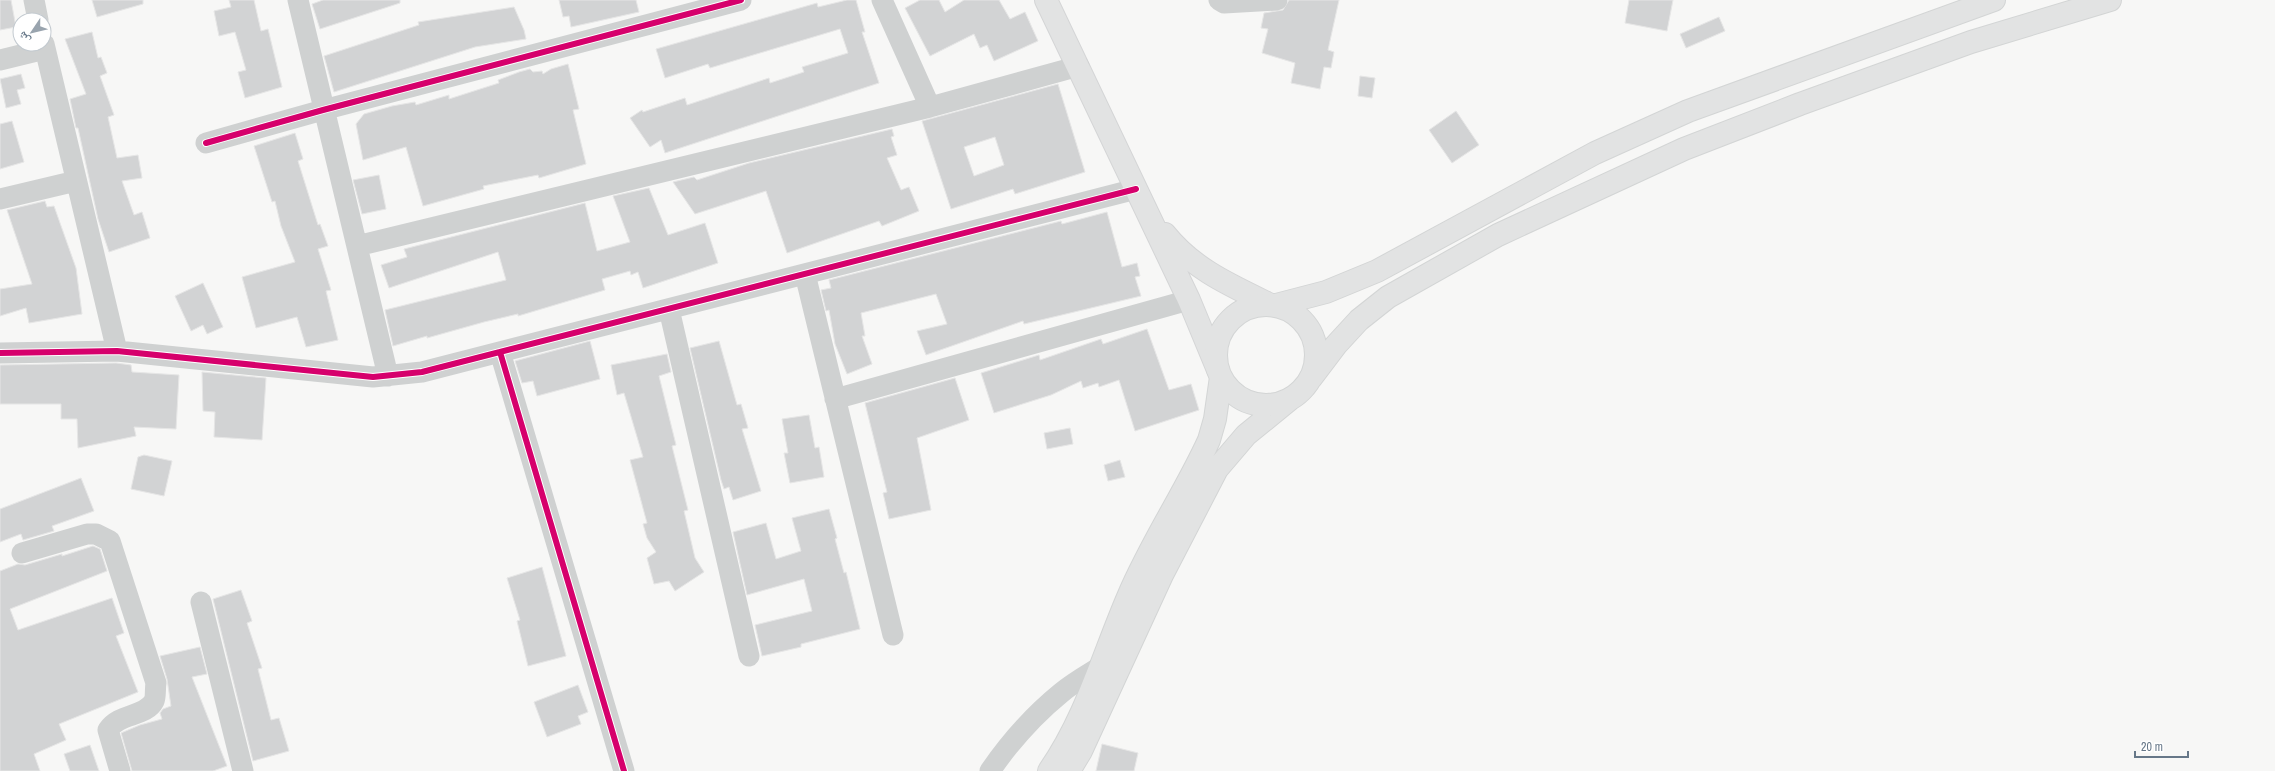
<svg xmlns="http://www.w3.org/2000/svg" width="2275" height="771" viewBox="0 0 2275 771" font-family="'Archivo Narrow','Noto Naskh Arabic',sans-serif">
  <rect width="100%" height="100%" fill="#f7f7f6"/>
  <path fill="#d2d3d4" stroke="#e6e6e6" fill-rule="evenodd" d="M 0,0 L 11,0 L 16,27 L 0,30 Z
    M 92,0 L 143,0 L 143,4 L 97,17 Z
    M 229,0 L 254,0 L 261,31 L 268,29 L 282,87 L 245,98 L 238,72 L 246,70 L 235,32 L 219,36 L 214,11 L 231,7 Z
    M 323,0 L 400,0 L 400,3 L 320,29 L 312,4 Z
    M 559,0 L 636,0 L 639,12 L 571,27 L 569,16 L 563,17 Z
    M 847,0 L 856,0 L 865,32 L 862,32 L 879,83 L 665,153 L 661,140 L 650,147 L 630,118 L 642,110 L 643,112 L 685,98 L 687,105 L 769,78 L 770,83 L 804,72 L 802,67 L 848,53 L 840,29 L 710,68 L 708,64 L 665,78 L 656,49 L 817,3 L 818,7 Z
    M 920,0 L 939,0 L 945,12 L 964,0 L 999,0 L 1010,19 L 1025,12 L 1038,41 L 994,61 L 987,45 L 980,48 L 974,34 L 930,56 L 905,8 Z
    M 1289,0 L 1339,0 L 1328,50 L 1334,52 L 1331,68 L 1324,67 L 1320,89 L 1291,83 L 1295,63 L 1262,53 L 1268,29 L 1261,28 L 1264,13 L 1283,10 Z
    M 1629,0 L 1673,0 L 1667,31 L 1625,23 Z
    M 514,7 L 524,30 L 526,39 L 475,47 L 334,92 L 324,56 L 419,25 L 418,22 Z
    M 1719,17 L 1725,31 L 1686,48 L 1680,34 Z
    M 92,32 L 98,58 L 101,57 L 107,73 L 100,76 L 114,115 L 108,117 L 117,158 L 138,155 L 142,178 L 122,181 L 134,215 L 142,212 L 150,238 L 109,252 L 98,219 L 78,128 L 76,128 L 70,99 L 86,94 L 65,39 Z
    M 568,64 L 579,109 L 573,110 L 586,164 L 539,178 L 538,175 L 483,186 L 484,189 L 423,206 L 406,147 L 363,160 L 356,124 L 364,114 L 392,106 L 415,102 L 416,105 L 449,95 L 449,99 L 499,83 L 498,80 L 519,72 L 530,69 L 533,72 L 542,71 L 543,74 L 551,69 Z
    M 21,74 L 25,88 L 17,90 L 21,104 L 6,108 L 0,79 Z
    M 1360,76 L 1375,78 L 1372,98 L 1358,96 Z
    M 1058,84 L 1085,172 L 1015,194 L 1013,189 L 951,209 L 922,121 ZM 995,137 L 1004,165 L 974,176 L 964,147 Z
    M 1456,111 L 1479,145 L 1452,163 L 1429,130 Z
    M 12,121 L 24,162 L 0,169 L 0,124 Z
    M 892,129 L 894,136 L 891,137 L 897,155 L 887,158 L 901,190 L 909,187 L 919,211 L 882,226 L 879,221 L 787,253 L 766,191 L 695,214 L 673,182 L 694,177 L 697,180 L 749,163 Z
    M 295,133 L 303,159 L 298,161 L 318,225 L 320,224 L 328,246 L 318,249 L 331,290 L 326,291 L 338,340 L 306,347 L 297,317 L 256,328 L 242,277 L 295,262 L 281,226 L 275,201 L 272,202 L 254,146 Z
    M 379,175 L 386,209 L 362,214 L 353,180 Z
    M 649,188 L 668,235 L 705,223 L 718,263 L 643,288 L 638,272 L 631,275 L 630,271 L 602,279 L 605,290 L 518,316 L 518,314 L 484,322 L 427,338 L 427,336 L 393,346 L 385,310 L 506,280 L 498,252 L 389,288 L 381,265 L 407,257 L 404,249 L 585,203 L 597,251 L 630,242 L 613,196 Z
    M 45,201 L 47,207 L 54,206 L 76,268 L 82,314 L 29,323 L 26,308 L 0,316 L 0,289 L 32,284 L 7,210 Z
    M 1107,212 L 1122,267 L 1137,263 L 1140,276 L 1135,277 L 1141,296 L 1024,324 L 1023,321 L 926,355 L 917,331 L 947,324 L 936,294 L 861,313 L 865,336 L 862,336 L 872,364 L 847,374 L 835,344 L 829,310 L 826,311 L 821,290 L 831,288 L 829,280 L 1061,221 L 1062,224 Z
    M 203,283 L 223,327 L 207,334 L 203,325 L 191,331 L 175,296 Z
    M 1147,329 L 1169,390 L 1191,384 L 1199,410 L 1135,431 L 1119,380 L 1099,387 L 1098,383 L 1083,388 L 1081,381 L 1051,395 L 994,413 L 981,373 L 1039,355 L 1040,360 L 1101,339 L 1103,344 Z
    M 590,341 L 600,379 L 537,396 L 533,381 L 522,383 L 515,361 Z
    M 719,341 L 737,405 L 741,404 L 748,428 L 742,429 L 761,491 L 733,500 L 729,487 L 724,489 L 721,480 L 690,348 Z
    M 667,354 L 671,372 L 659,376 L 676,445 L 672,446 L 688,510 L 684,511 L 695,558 L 704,572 L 675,591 L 669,581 L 654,584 L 647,558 L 656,552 L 647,538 L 643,524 L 647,523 L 630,460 L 643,457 L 624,393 L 617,395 L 611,365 Z
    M 116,363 L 131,365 L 132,372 L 179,375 L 176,429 L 134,427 L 136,436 L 78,448 L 77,419 L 61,419 L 61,404 L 0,404 L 0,365 Z
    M 202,372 L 266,378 L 262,440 L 214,437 L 215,412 L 203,411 Z
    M 955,378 L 969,420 L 917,438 L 931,510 L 889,519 L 883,493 L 887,492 L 865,403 Z
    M 809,415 L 815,448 L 819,447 L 824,477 L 790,483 L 784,453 L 788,453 L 782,419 Z
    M 1070,428 L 1073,444 L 1047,449 L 1044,433 Z
    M 144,455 L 172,461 L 164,496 L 131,489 L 138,457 Z
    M 1120,460 L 1125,477 L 1108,481 L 1104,465 Z
    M 81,478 L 94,511 L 52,526 L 54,531 L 23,540 L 21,534 L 0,542 L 0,509 Z
    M 829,509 L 837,538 L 835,539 L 844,573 L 846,572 L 860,629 L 801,644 L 801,647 L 762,656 L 755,625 L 812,611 L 804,579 L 747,595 L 733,532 L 766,523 L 776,559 L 801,551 L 792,518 Z
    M 93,546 L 100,549 L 107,571 L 10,609 L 18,630 L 112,598 L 124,633 L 116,636 L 138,692 L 59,724 L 66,740 L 34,754 L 40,771 L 0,771 L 0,571 L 18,564 L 25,565 L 62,554 L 62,556 Z
    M 542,567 L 566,656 L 528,666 L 517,621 L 520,620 L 507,578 Z
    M 241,590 L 252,621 L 247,623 L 262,668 L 258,669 L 271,720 L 279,718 L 289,751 L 253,761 L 213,599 Z
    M 200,647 L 207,674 L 192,677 L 227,766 L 213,771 L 132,771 L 121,733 L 140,725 L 162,719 L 160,713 L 163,709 L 171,706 L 167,679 L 160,656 Z
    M 578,685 L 588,712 L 578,716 L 581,724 L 547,737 L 534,702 Z
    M 1102,744 L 1138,753 L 1134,771 L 1096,771 Z
    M 90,745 L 99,771 L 70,771 L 64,754 Z"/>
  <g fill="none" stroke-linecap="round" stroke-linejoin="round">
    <defs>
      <path id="secondary" d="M 1046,0 L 1189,300 L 1218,370
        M 1165,234 C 1193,269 1230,285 1269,304"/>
      <path id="highway" d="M1216 355a50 50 0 1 1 100 0a50 50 0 1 1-100 0Z
        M 1276,305 L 1326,292 L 1377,271 L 1595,153 L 1688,111 L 1994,0
        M 1311,378 L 1336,345 L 1359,320 L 1388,297 L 1498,235 L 1684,149 L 1800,104 L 1971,42 L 2110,0
        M 1049,771 C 1086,718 1103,655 1128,597 C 1151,542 1185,493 1209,440 L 1215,419 L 1221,377
        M 1069,771 L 1081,751 L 1162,575 L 1217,469 L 1246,435 L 1289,400"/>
    </defs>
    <use href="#secondary" stroke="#d4d5d6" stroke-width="24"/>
    <use href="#highway" stroke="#d3d5d5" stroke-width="24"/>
    <path stroke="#cfd1d1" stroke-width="21" d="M 34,0 L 38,20
      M 298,0 L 388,376
      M 882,0 L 930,107
      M 1219,0 L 1224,3 L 1277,0
      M 44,44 L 117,351
      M 0,60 L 45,49
      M 206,143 L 323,110 L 741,0
      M 0,199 L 76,181
      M 357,246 L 930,107 L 1079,66
      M 805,274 L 893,635
      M 669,309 L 749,656
      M 500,352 L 624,771
      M 0,353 L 117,351 L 373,377 L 422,372 L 1136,189
      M 835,399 L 1189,300
      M 22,553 L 87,534 L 96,534 L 110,541 L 156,683 C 155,688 156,697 154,701 C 146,717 119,713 108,730 L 120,771
      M 201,602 L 243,771
      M 990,771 C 1010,742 1034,715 1061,693 C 1073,683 1087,675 1100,667"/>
    <use href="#secondary" stroke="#e2e3e3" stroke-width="22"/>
    <use href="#highway" stroke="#e2e3e3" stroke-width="22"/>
    <defs>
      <path id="cycleway" d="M 206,143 L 323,110 L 741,0
        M 500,352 L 624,771
        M 0,353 L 117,351 L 373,377 L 422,372 L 1136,189"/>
    </defs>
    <use href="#cycleway" stroke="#fff" stroke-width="8"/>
    <use href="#cycleway" stroke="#d6006c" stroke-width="6"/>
  </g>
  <g transform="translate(32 32) rotate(235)"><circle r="19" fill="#ffffff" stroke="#c2c9cf"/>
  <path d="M0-3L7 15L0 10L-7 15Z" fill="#99a4ae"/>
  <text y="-6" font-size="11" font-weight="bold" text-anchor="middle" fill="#667788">ش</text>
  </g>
  <path d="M2135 751v6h53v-6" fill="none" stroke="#667788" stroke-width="2"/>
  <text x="2141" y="751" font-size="12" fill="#667788" stroke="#ffffff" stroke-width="3" paint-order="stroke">20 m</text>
</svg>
